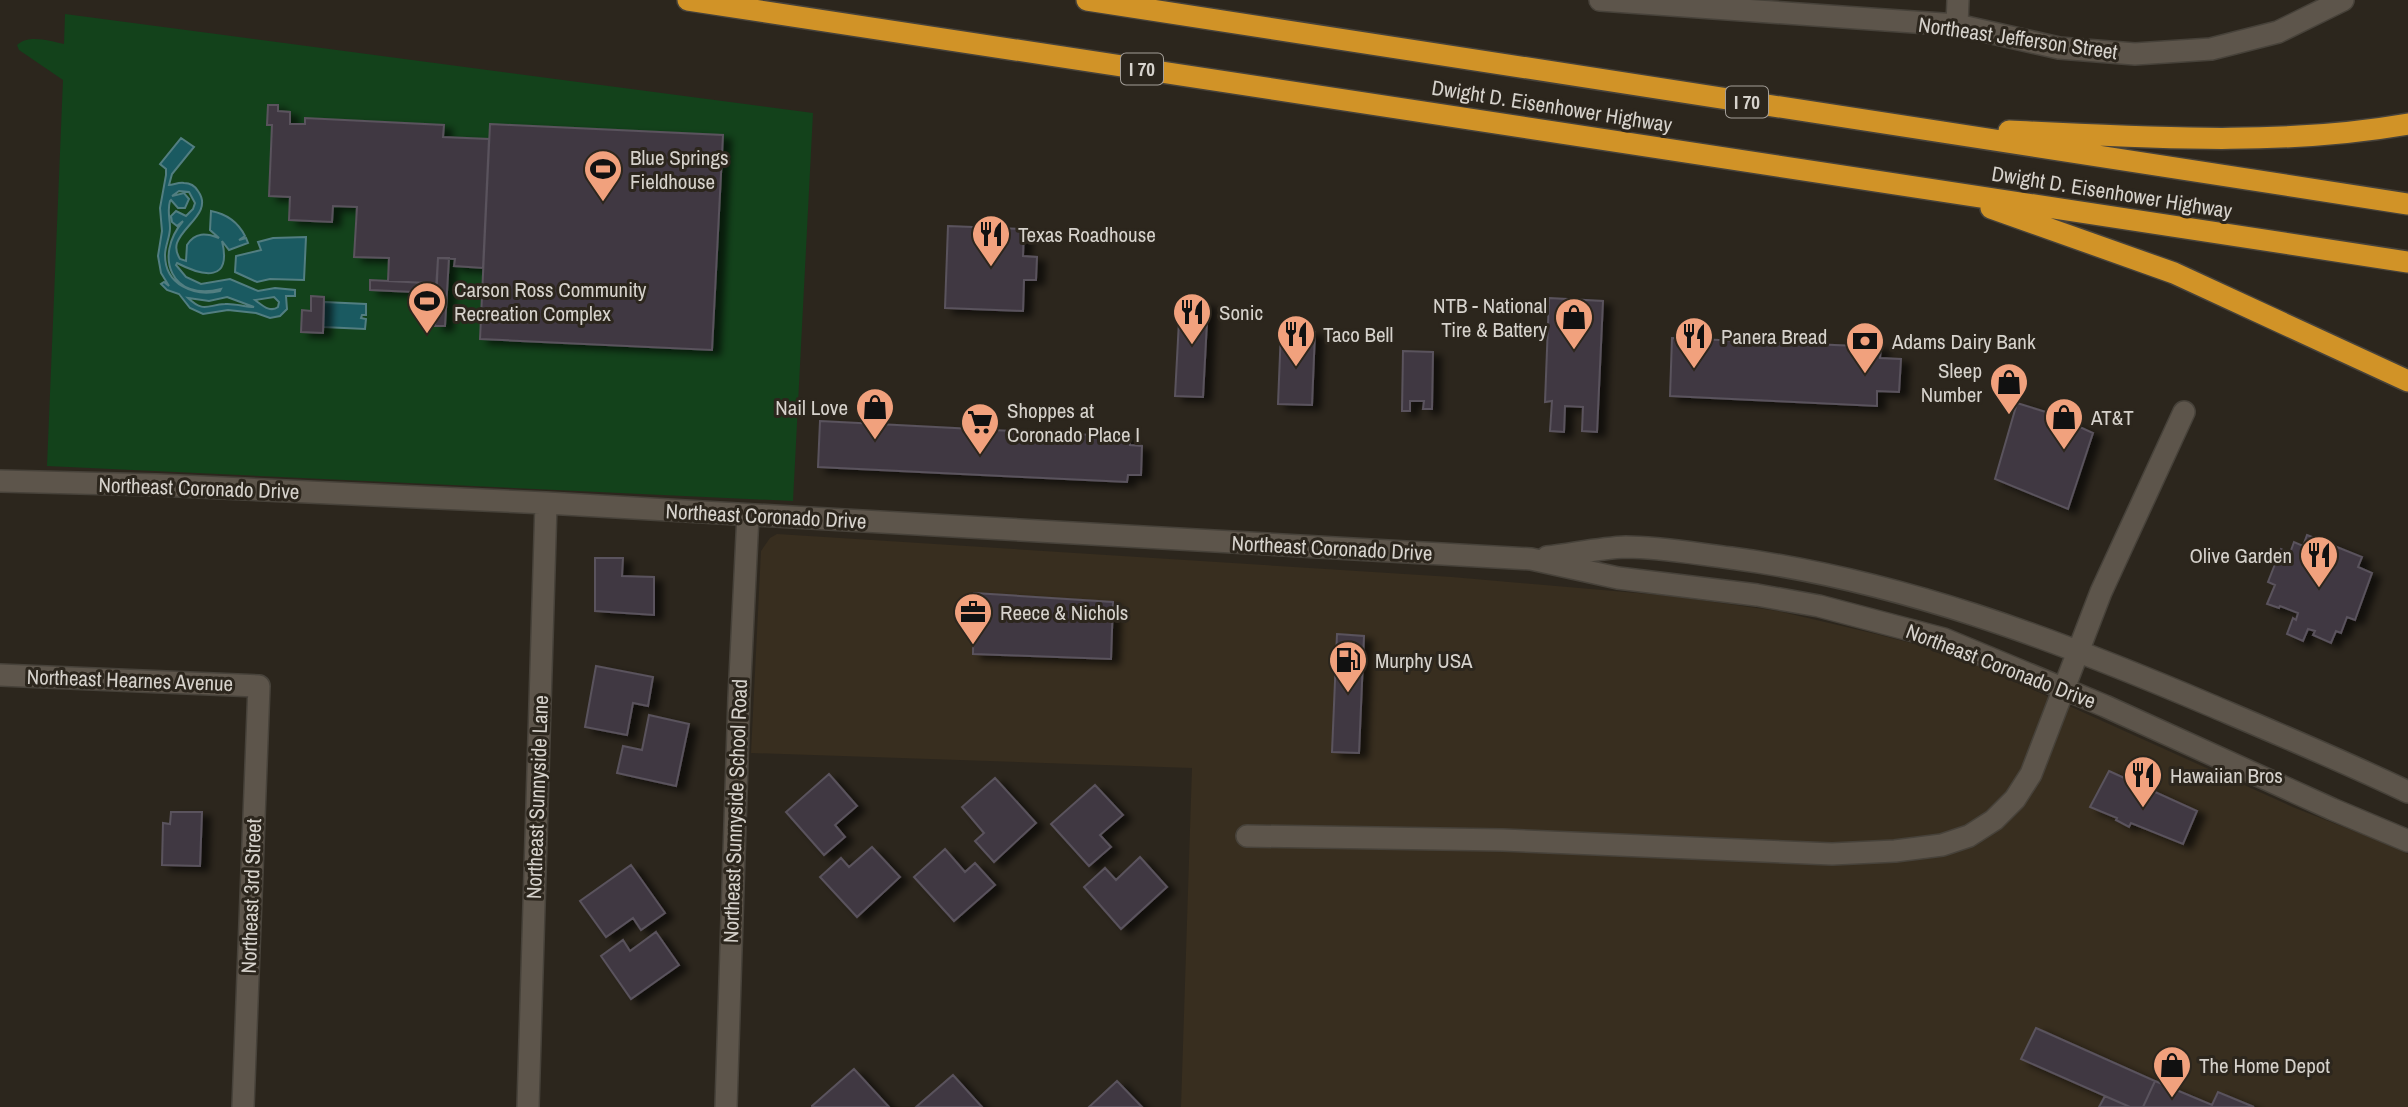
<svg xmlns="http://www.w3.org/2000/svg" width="2408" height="1107" viewBox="0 0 2408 1107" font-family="'Archivo Narrow',sans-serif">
  <defs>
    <filter id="shadow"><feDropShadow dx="8" dy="4.5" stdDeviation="3.5" flood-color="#0009"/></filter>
  </defs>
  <rect width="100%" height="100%" fill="#2c261d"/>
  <path fill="#382e1f" d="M 777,534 L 1452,577 L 1672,596 L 1778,611 L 1876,634 L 1930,648 L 1976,664 L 2295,808 L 2377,840 L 2408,854 L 2408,1107 L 1181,1107 L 1192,768 L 751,753 L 761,551 L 770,538 Z"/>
  <path fill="#13421b" d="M 65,14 L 813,113 L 793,501 L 47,466 L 63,80 L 19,50 L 17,45 C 29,34 49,41 64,44 Z"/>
  <path fill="#1a5a61" stroke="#527e81" stroke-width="2" fill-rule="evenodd" d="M 181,138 L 194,147 L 172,174 L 169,185 C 173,185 179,182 184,183 C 190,183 195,186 198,191 C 213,212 183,225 177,243 C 175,249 177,254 180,259 L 186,261 L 187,245 C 195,232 206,233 219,238 L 210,230 L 211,211 C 227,214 238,222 245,236 L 239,240 L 246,238 L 248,243 L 229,250 L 222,241 C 232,282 204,277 177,263 L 176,265 L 186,277 L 201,284 L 230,279 L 258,291 L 275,288 L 295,290 L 295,296 L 286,296 L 287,309 L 280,316 L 270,318 L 256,313 L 228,310 L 203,314 L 190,308 L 179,294 L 167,290 L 161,284 L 164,282 L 169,286 L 161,273 L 158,256 L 162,231 L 160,208 L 166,175 L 166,169 L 160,164 ZM 179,191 L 189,192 L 195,203 L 193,209 L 186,216 L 176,211 L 171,216 L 172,222 L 177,226 L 183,221 C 153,257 172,302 221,289 L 220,291 C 194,297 165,285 165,255 C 165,246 170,237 170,228 C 170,218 167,211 170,201 L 171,200 L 178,208 L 185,208 L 189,199 L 184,193 L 172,196 ZM 227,297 L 254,307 C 245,307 234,303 225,304 C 207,305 204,313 188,298 L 209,301 ZM 274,297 L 279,302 L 278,307 C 270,313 262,305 255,300 Z
    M 306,237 L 304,280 L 270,279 L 257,282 L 235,272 L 236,256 L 261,250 L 258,242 L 273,238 Z
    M 324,302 L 366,304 L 366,315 L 362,315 L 361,318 L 366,319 L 365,329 L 323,327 Z"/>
  <path fill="#403943" stroke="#5a535d" stroke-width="2" filter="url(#shadow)" d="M 268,105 L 278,105 L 278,111 L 290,112 L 290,124 L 305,124 L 305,118 L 444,125 L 443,137 L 489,139 L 483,268 L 454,266 L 455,259 L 438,258 L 436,289 L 426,288 L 426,283 L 388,281 L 389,258 L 354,257 L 357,207 L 333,206 L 332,222 L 289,220 L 290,197 L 269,196 L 272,125 L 267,125 Z
    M 490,124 L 723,135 L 712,350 L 480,339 Z
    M 948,226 L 1024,229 L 1023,256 L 1037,257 L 1036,280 L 1024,280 L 1023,311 L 945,308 Z
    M 438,258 L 449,258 L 445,326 L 435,326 Z
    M 370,280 L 426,283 L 426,288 L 436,289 L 436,293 L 370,290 Z
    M 311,296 L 324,297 L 323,333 L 301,332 L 302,310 L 311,311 Z
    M 1549,298 L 1603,301 L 1597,432 L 1582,431 L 1583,407 L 1565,406 L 1564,432 L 1550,431 L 1552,401 L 1545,402 Z
    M 1180,302 L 1208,303 L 1203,397 L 1175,396 Z
    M 1281,330 L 1315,332 L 1312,405 L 1278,404 Z
    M 1672,338 L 1881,347 L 1880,358 L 1901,359 L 1899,392 L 1877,391 L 1877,406 L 1670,396 Z
    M 1403,351 L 1433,352 L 1432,409 L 1423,409 L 1424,401 L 1410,401 L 1410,411 L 1402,411 Z
    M 2017,403 L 2049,413 L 2093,433 L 2068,509 L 1995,479 Z
    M 820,421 L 1130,437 L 1130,445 L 1142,446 L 1141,475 L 1128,475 L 1127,482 L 818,467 Z
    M 2307,535 L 2362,557 L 2358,567 L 2372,573 L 2355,620 L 2347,617 L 2341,633 L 2336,631 L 2331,643 L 2313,635 L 2315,631 L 2308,629 L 2303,641 L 2287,634 L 2293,618 L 2296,620 L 2298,613 L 2280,606 L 2279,608 L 2267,604 L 2275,585 L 2268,582 L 2281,549 L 2290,553 L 2294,542 L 2303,546 Z
    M 595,558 L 623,558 L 622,576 L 654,577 L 654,615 L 595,611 Z
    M 974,593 L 1113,602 L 1111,659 L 973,654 Z
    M 1337,634 L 1364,636 L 1359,753 L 1332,752 Z
    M 596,666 L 653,677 L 648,706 L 633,703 L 627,735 L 585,727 Z
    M 649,715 L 689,724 L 676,786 L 617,773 L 623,746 L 642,750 Z
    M 2109,771 L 2197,811 L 2183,844 L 2131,823 L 2129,827 L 2116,820 L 2117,818 L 2090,807 Z
    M 829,774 L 857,806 L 835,825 L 845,837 L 824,855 L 786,812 Z
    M 995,778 L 1036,823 L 994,862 L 975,841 L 984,833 L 962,807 Z
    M 1095,785 L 1123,815 L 1100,835 L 1111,847 L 1089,866 L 1051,824 Z
    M 171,812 L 202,812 L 200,866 L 162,865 L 163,823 L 170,824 Z
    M 872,847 L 900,877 L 857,917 L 820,877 L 841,858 L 849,867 Z
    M 945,849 L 965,872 L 975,863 L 995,885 L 954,921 L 914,877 Z
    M 1140,857 L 1167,887 L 1121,929 L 1084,887 L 1105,868 L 1116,880 Z
    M 631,865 L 665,913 L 641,930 L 633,918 L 606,937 L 580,901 Z
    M 656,932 L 679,965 L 631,999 L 601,956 L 623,940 L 630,951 Z
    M 2036,1028 L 2155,1081 L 2143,1107 L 2130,1107 L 2021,1059 Z
    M 854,1069 L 889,1107 L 812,1107 L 812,1106 Z
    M 953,1075 L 982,1107 L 916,1107 Z
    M 1117,1081 L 1142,1107 L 1089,1107 Z
    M 2155,1081 L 2212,1105 L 2218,1092 L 2254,1107 L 2143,1107 Z
    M 2105,1096 L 2130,1107 L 2099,1107 Z"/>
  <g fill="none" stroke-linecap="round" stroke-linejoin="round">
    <defs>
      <path id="minor" d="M 1600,0 L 1957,25 L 2059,48 L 2135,54 L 2211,49 L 2278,32 L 2343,0
        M 1957,25 L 1958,0
        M 0,481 L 157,485 L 546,503 L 1531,559 L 1618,578 L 1757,595 L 1819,606 L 1944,639 L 2105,706 L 2332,809 L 2408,841
        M 1547,557 C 1573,554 1600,548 1626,547 C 1660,547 1697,554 1731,558 C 1898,580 2055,639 2210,705 C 2276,733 2343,761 2408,792
        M 0,675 L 259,686 L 243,1107
        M 1247,836 L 1503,840 L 1832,854 L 1895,851 L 1942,845 L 1969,836 L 1994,820 L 2015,799 L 2031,774 L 2101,592 L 2184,412
        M 528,1107 L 546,503
        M 726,1107 L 739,698 L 748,515"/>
      <path id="highway" d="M 688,0 L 2408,262
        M 1087,0 L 2408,204
        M 2009,131 C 2142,137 2276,147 2408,124
        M 1991,208 L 2174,273 L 2408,381"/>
    </defs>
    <use href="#minor" stroke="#47423a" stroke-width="24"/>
    <use href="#highway" stroke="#47423a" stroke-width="24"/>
    <use href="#minor" stroke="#5d554b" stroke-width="21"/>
    <use href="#highway" stroke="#d19327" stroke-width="21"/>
  </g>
  <defs>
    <symbol id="stadium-pin" viewBox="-11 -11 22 30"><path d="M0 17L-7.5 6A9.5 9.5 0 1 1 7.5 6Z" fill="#f1a17d" stroke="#2c261d"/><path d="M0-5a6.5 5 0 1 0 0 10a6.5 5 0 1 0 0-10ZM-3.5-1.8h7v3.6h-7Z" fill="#111"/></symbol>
    <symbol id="restaurant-pin" viewBox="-11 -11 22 30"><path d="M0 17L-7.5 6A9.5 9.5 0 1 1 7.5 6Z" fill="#f1a17d" stroke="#2c261d"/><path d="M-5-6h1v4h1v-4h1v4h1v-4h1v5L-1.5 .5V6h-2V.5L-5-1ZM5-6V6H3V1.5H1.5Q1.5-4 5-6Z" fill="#111"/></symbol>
    <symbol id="shop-pin" viewBox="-11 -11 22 30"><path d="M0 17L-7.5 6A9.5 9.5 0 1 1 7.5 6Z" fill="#f1a17d" stroke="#2c261d"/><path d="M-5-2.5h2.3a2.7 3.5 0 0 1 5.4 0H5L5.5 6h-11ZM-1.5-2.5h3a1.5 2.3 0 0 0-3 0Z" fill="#111"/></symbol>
    <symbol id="bank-pin" viewBox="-11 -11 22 30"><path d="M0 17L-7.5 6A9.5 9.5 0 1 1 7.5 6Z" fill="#f1a17d" stroke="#2c261d"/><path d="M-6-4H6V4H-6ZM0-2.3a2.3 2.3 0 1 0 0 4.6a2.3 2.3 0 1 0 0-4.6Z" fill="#111"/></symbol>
    <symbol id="supermarket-pin" viewBox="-11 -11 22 30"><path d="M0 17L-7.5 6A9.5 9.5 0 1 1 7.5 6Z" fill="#f1a17d" stroke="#2c261d"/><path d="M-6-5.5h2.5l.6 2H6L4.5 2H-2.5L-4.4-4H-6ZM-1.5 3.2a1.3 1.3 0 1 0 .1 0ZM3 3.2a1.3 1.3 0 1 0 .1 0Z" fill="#111"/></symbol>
    <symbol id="office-pin" viewBox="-11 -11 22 30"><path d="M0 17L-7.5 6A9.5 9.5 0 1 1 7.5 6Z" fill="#f1a17d" stroke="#2c261d"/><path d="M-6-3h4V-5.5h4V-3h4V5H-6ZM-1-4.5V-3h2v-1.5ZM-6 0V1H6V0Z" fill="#111"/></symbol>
    <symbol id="fuel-pin" viewBox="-11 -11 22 30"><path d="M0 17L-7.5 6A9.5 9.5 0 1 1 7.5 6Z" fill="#f1a17d" stroke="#2c261d"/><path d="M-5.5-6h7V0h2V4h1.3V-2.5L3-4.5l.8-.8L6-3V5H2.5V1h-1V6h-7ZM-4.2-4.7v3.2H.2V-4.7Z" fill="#111"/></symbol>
  </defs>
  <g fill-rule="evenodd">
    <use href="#stadium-pin" x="581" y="147" width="44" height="60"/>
    <use href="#restaurant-pin" x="969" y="212" width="44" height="60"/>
    <use href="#stadium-pin" x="405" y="279" width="44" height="60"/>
    <use href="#restaurant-pin" x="1170" y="290" width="44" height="60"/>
    <use href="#shop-pin" x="1552" y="295" width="44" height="60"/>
    <use href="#restaurant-pin" x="1274" y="312" width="44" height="60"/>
    <use href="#restaurant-pin" x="1672" y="314" width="44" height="60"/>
    <use href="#bank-pin" x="1843" y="319" width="44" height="60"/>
    <use href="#shop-pin" x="1987" y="360" width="44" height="60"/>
    <use href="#shop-pin" x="853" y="385" width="44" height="60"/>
    <use href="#shop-pin" x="2042" y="395" width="44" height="60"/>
    <use href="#supermarket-pin" x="958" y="400" width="44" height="60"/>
    <use href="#restaurant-pin" x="2297" y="533" width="44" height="60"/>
    <use href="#office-pin" x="951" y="590" width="44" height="60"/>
    <use href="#fuel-pin" x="1326" y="638" width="44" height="60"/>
    <use href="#restaurant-pin" x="2121" y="753" width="44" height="60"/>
    <use href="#shop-pin" x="2150" y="1043" width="44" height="60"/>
  </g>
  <g text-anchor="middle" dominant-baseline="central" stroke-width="6" stroke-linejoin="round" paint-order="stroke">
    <g fill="#2c261d" stroke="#a39e98" stroke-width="2">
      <rect x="1121" y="53.5" width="42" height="31" rx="5"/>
      <rect x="1726" y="86.5" width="42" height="31" rx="5"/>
    </g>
    <g font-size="19" font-weight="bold" fill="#d6d2cc">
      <text x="1142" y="69">I 70</text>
      <text x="1747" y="102">I 70</text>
    </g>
    <g font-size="21" fill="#d6d2cc" stroke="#2c261d">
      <text transform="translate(2018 38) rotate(8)">Northeast Jefferson Street</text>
      <text transform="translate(1552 106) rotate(9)">Dwight D. Eisenhower Highway</text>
      <text transform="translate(2112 192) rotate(9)">Dwight D. Eisenhower Highway</text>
      <text transform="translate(199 488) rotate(2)">Northeast Coronado Drive</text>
      <text transform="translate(766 516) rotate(3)">Northeast Coronado Drive</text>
      <text transform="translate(1332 548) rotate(3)">Northeast Coronado Drive</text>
      <text transform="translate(2001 666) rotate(21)">Northeast Coronado Drive</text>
      <text transform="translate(130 680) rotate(2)">Northeast Hearnes Avenue</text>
      <text transform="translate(537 797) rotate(-88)">Northeast Sunnyside Lane</text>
      <text transform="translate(735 811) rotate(-88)">Northeast Sunnyside School Road</text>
      <text transform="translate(251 896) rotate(-88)">Northeast 3rd Street</text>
    </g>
    <g font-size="21" fill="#d6d2cc" stroke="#2c261d" text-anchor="start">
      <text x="630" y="157">Blue Springs<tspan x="630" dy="24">Fieldhouse</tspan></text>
      <text x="1018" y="234">Texas Roadhouse</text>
      <text x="454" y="289">Carson Ross Community<tspan x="454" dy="24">Recreation Complex</tspan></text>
      <text x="1547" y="305" text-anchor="end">NTB - National<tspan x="1547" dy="24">Tire &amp; Battery</tspan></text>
      <text x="1219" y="312">Sonic</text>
      <text x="1323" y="334">Taco Bell</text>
      <text x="1721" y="336">Panera Bread</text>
      <text x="1892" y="341">Adams Dairy Bank</text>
      <text x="1982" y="370" text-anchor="end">Sleep<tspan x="1982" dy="24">Number</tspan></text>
      <text x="848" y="407" text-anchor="end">Nail Love</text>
      <text x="1007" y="410">Shoppes at<tspan x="1007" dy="24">Coronado Place I</tspan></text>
      <text x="2091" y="417">AT&amp;T</text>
      <text x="2292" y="555" text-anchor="end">Olive Garden</text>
      <text x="1000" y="612">Reece &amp; Nichols</text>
      <text x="1375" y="660">Murphy USA</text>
      <text x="2170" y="775">Hawaiian Bros</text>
      <text x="2199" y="1065">The Home Depot</text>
    </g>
  </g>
</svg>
